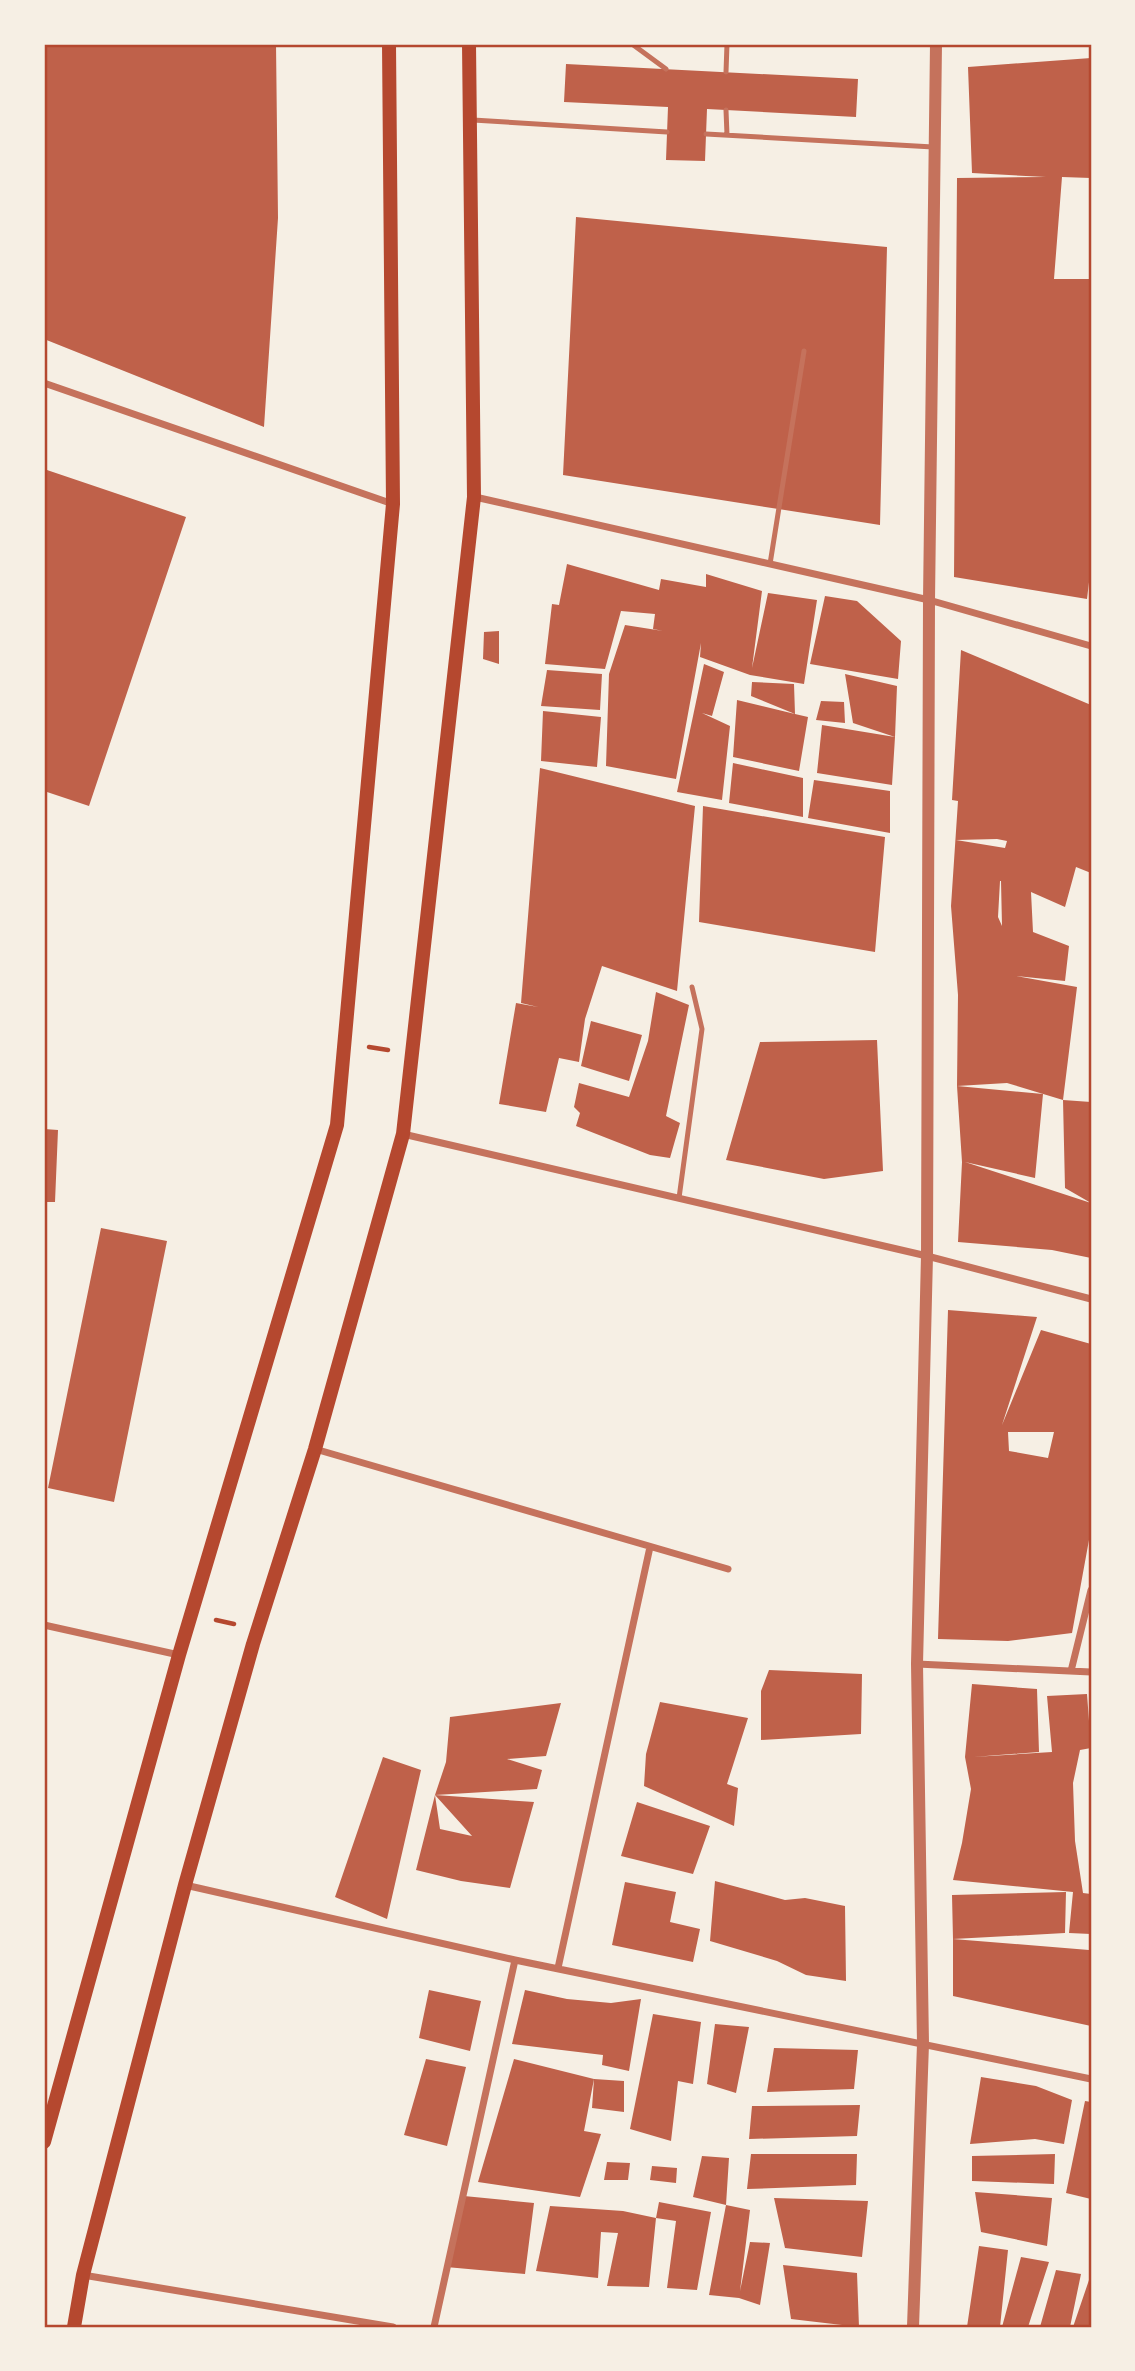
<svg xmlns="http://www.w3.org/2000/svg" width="1135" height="2371" viewBox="0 0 1135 2371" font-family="'Alegreya Sans',sans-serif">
  <rect width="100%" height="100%" fill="#f6efe4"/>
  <path fill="#bf614a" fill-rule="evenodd" d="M 44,44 L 276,44 L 278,218 L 264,427 L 44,339 Z
    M 1091,58 L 1091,178 L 1062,177 L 1054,279 L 1091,279 L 1091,565 L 1087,599 L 954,577 L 957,178 L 1046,177 L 972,173 L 968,67 Z
    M 566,64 L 858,79 L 856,117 L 707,109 L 705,161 L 666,160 L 668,107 L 564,102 Z
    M 576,217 L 887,247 L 880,525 L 563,475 Z
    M 44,469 L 186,517 L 89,806 L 44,791 Z
    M 567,564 L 659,590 L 661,579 L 706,587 L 706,574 L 762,591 L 752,668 L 768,593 L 817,600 L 804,684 L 750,675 L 700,657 L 701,643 L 676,779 L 606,766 L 609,674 L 625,625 L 663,631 L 653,629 L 655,614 L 621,611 L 605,669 L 545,664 L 552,604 L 559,605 Z
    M 825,596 L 857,601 L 901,641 L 898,679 L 810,664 Z
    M 499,631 L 499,664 L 483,659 L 484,632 Z
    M 961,650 L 1091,705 L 1091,873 L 1076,867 L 1065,907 L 1031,892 L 1033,932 L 1069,946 L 1065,981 L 1016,976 L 1077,987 L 1063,1100 L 1091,1102 L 1091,1203 L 1065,1188 L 1063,1100 L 1007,1083 L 957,1086 L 1043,1094 L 1035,1178 L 965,1162 L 1091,1203 L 1091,1258 L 1052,1250 L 958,1242 L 962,1162 L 957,1086 L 958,995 L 951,906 L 958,801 L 952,800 ZM 997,839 L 1007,841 L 1005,848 L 956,840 ZM 1000,881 L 1001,881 L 1002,926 L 998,917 Z
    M 704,664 L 724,672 L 712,716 L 702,713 L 730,726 L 722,800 L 677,792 Z
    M 547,670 L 602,674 L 600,710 L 541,706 Z
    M 845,674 L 897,686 L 895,737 L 892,785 L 817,773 L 822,725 L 895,737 L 853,723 Z
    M 752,682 L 794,684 L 795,714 L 808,717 L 799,771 L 733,757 L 737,700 L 795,714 L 751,696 Z
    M 821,701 L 844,702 L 845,723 L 816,720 Z
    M 543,711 L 601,717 L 597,767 L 541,761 Z
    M 733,763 L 803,778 L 803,817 L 729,803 Z
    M 540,768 L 695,806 L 677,991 L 602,966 L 585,1019 L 579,1062 L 559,1058 L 546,1112 L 499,1104 L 516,1003 L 538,1007 L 521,1003 Z
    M 814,780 L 890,791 L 890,833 L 808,818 Z
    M 703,806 L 885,837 L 875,952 L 699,922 Z
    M 656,992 L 689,1005 L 666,1116 L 680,1123 L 670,1158 L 650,1155 L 576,1126 L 580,1113 L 574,1107 L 579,1083 L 629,1097 L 648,1041 Z
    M 591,1021 L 642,1035 L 629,1081 L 581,1066 Z
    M 877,1040 L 883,1171 L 824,1179 L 726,1160 L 760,1042 Z
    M 44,1129 L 58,1130 L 55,1202 L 44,1202 Z
    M 101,1228 L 167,1241 L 114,1502 L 48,1488 Z
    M 948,1310 L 1037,1317 L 1002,1425 L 1041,1330 L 1091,1344 L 1091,1529 L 1072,1633 L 1008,1641 L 938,1639 ZM 1008,1432 L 1054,1432 L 1048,1458 L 1009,1451 Z
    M 769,1670 L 862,1674 L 861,1734 L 761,1740 L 761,1691 Z
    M 972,1684 L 1037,1689 L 1039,1752 L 973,1757 L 1052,1752 L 1047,1696 L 1087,1694 L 1091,1748 L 1080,1750 L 1073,1783 L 1075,1841 L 1083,1893 L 1091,1894 L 1091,1934 L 1069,1933 L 1073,1892 L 953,1880 L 962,1843 L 971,1789 L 965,1757 Z
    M 660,1702 L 748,1718 L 727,1784 L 738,1788 L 734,1826 L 644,1786 L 646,1754 Z
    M 561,1703 L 546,1756 L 507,1759 L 542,1770 L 537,1789 L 435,1795 L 534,1802 L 510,1888 L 461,1881 L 416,1870 L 435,1795 L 440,1829 L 472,1836 L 435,1795 L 446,1762 L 450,1717 Z
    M 383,1757 L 421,1770 L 387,1919 L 335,1897 Z
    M 637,1802 L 710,1826 L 693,1874 L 621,1856 Z
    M 715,1881 L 785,1900 L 805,1898 L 845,1906 L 846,1981 L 806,1975 L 777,1961 L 710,1941 Z
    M 625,1882 L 676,1892 L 670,1922 L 700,1929 L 693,1962 L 612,1945 Z
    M 1066,1892 L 1065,1933 L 953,1939 L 952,1895 Z
    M 953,1939 L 1089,1950 L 1091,2026 L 953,1996 Z
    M 429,1990 L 481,2001 L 470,2051 L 419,2038 Z
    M 525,1990 L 567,1999 L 611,2003 L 641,1999 L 629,2071 L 602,2065 L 603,2055 L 512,2044 Z
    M 653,2014 L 701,2022 L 693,2084 L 678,2081 L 671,2141 L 630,2129 Z
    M 715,2024 L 749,2027 L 736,2093 L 707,2084 Z
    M 774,2048 L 858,2050 L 854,2089 L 767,2092 Z
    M 426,2059 L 466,2067 L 447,2146 L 404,2135 Z
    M 514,2059 L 594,2079 L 584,2131 L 601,2134 L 580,2197 L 478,2182 Z
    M 981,2077 L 1036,2086 L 1072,2100 L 1064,2144 L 1035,2139 L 970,2144 Z
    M 594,2079 L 624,2081 L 624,2112 L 592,2108 Z
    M 1085,2101 L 1091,2102 L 1091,2199 L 1066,2193 Z
    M 860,2105 L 857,2136 L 749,2139 L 752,2106 Z
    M 751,2154 L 857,2154 L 856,2185 L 747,2189 Z
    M 1055,2154 L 1054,2184 L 972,2181 L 972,2156 Z
    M 702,2156 L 729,2158 L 726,2205 L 693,2197 Z
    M 607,2162 L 630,2163 L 628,2180 L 604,2180 Z
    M 652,2166 L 677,2168 L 676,2183 L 650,2180 Z
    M 975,2192 L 1052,2198 L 1047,2246 L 981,2232 Z
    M 464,2196 L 534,2203 L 525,2274 L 446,2267 Z
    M 774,2198 L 868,2201 L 862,2257 L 785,2248 Z
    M 659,2202 L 711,2212 L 697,2290 L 667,2288 L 676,2221 L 656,2218 Z
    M 726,2205 L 750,2210 L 740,2291 L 750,2242 L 770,2243 L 760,2305 L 739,2298 L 709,2295 Z
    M 550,2206 L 623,2211 L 656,2218 L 649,2287 L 607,2286 L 618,2233 L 601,2232 L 598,2278 L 536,2271 Z
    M 979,2246 L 1008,2250 L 1000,2327 L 967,2327 Z
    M 1021,2257 L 1049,2262 L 1028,2327 L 1002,2327 Z
    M 783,2265 L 857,2273 L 859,2327 L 791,2319 Z
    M 1056,2270 L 1081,2274 L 1070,2327 L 1040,2327 Z
    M 1089,2280 L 1091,2327 L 1073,2327 Z"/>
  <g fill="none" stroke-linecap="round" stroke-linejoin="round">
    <path stroke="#b5482f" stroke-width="4.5" d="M 369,1047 L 388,1050
      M 216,1620 L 234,1624"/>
    <path stroke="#c5725c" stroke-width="5" d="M 632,44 L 666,69
      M 726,72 L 727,44
      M 726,110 L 727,135
      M 473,120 L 667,132
      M 706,134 L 933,147
      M 770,564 L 804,351
      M 679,1198 L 702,1029 L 692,987"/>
    <path stroke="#c5725c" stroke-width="7" d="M 44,383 L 393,504
      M 475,497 L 929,600 L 1091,646
      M 403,1134 L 927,1256 L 1091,1299
      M 315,1449 L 728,1569
      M 44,1625 L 179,1655
      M 917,1664 L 1091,1672
      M 1071,1671 L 1091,1590
      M 185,1885 L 515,1960 L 1091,2079
      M 558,1968 L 650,1547
      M 83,2275 L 393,2327
      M 434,2327 L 515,1960"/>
    <path stroke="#c5725c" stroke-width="12" d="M 913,2327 L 923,2044 L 917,1664 L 927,1256 L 929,600 L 936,44"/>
    <path stroke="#b5482f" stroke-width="14" d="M 44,2142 L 179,1655 L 337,1125 L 393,504 L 389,44
      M 74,2327 L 83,2275 L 185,1885 L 253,1644 L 315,1449 L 403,1134 L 474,497 L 469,44"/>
  </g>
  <rect width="1135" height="2371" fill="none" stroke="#f6efe4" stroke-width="91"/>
  <rect x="46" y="46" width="1044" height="2280" fill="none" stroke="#b5482f" stroke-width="2.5"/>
</svg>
